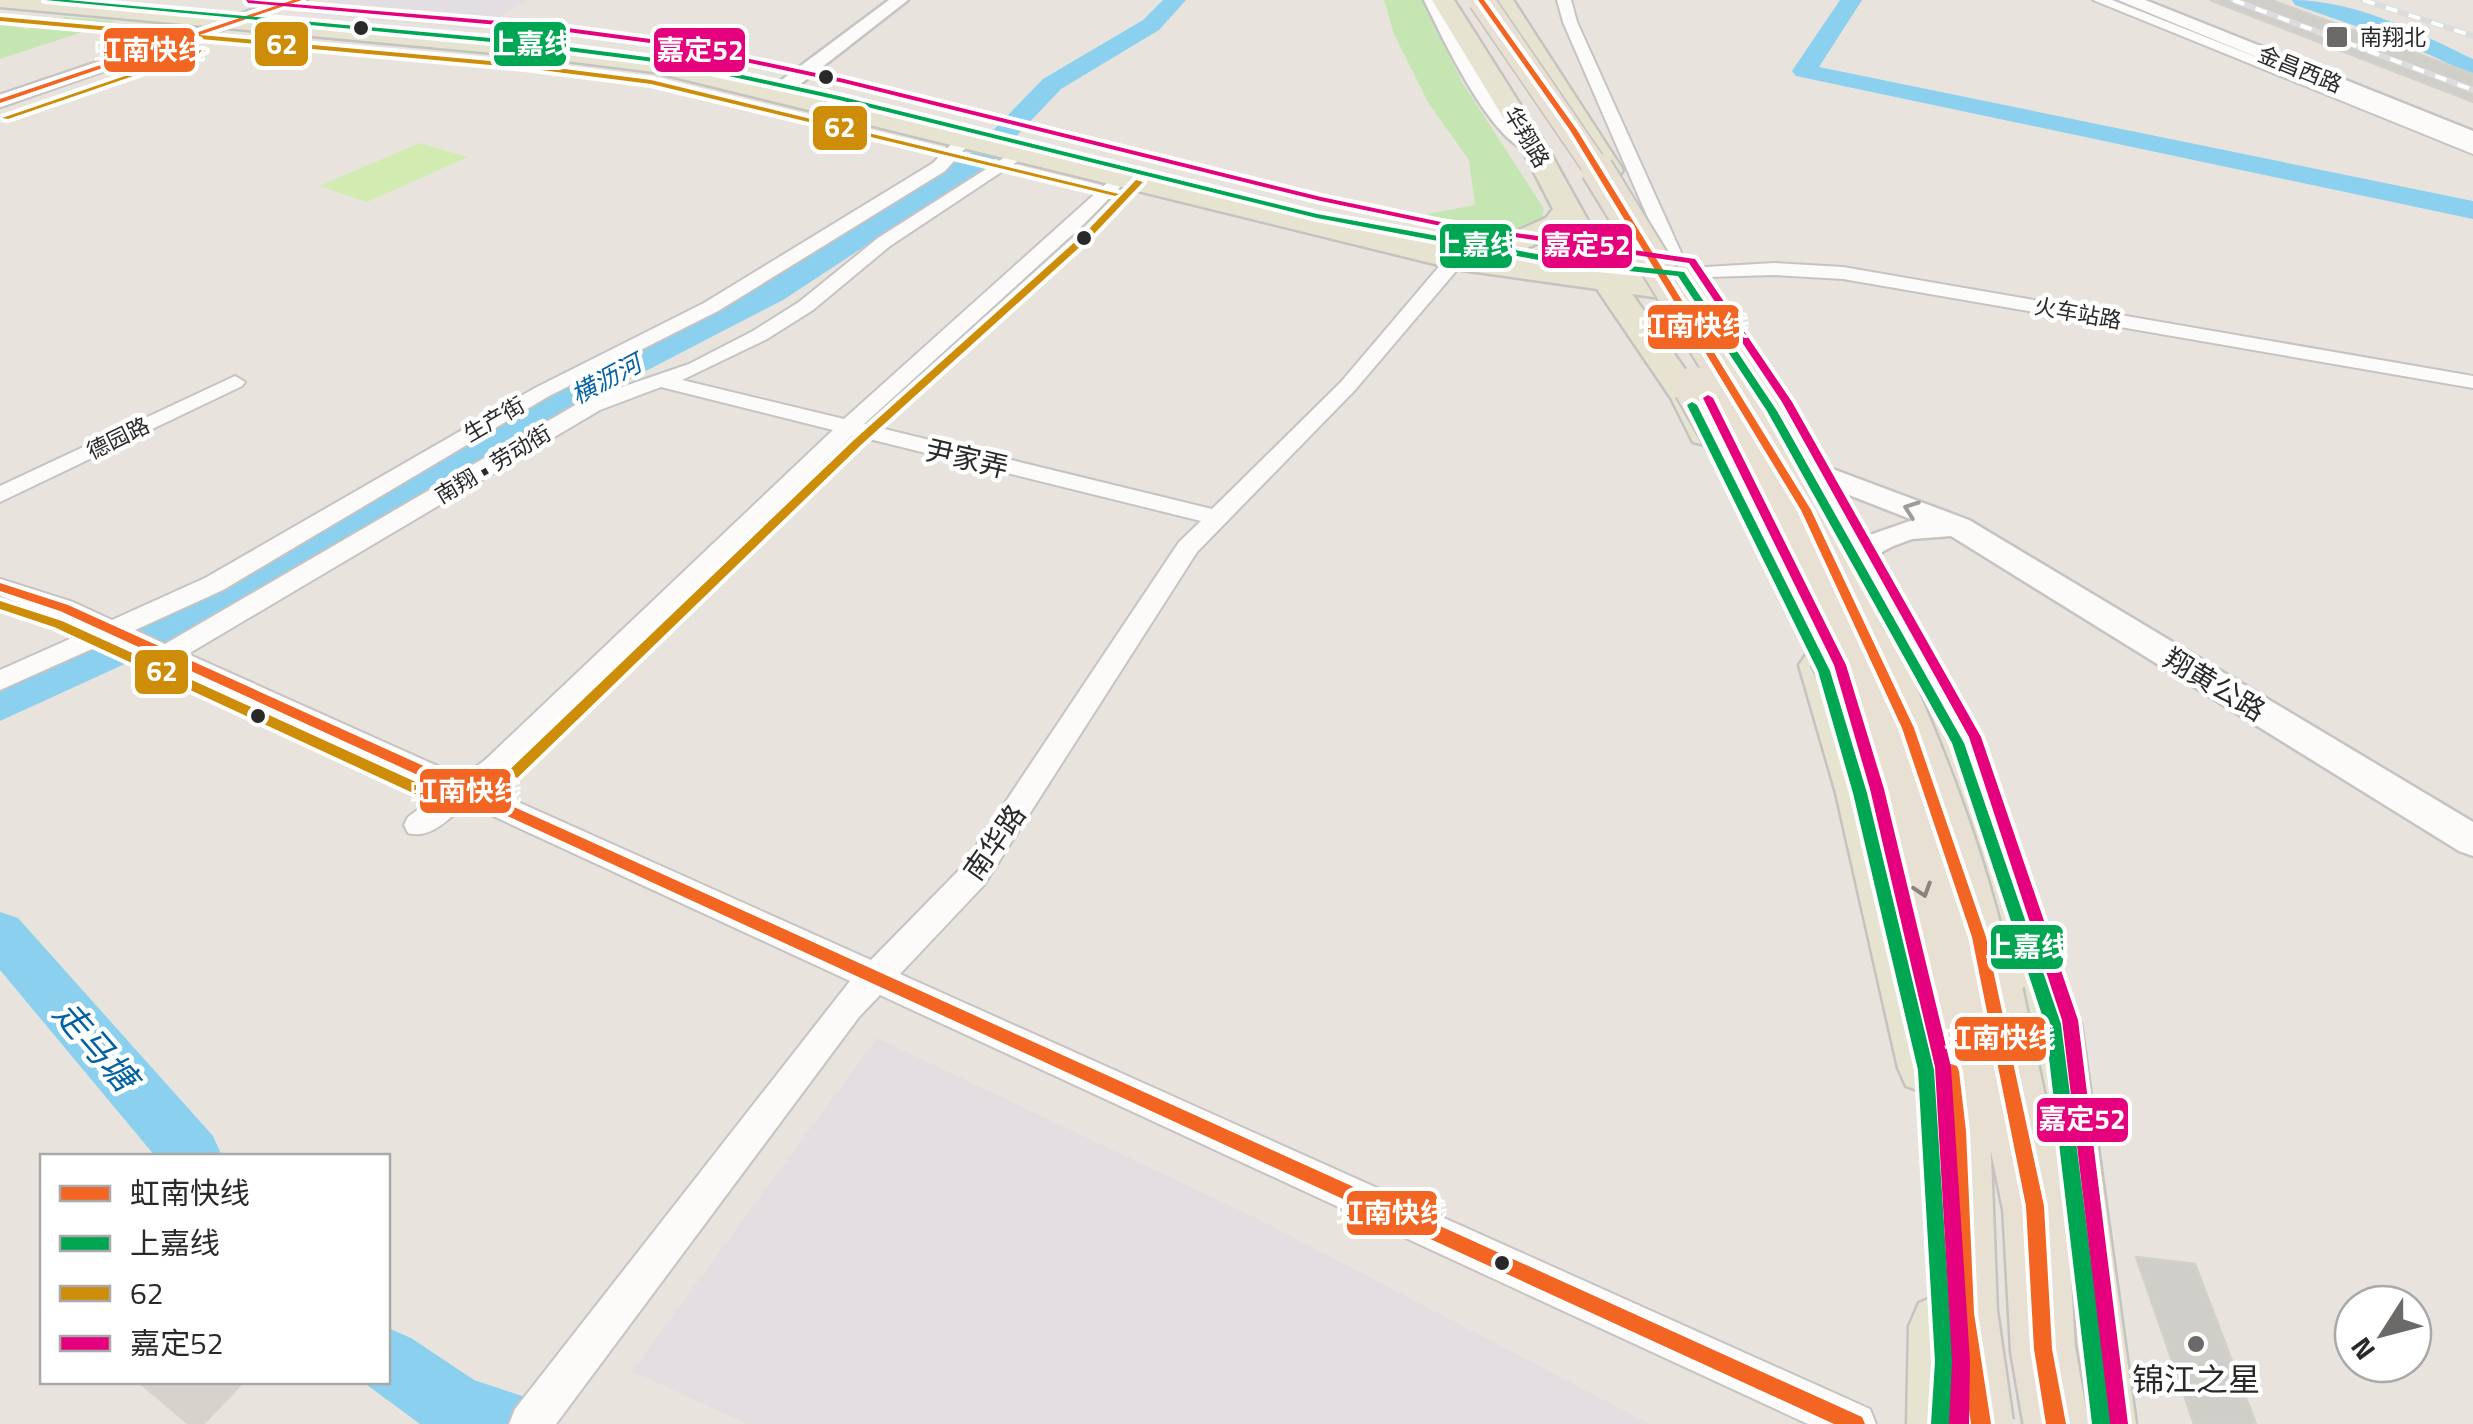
<svg xmlns="http://www.w3.org/2000/svg" width="2473" height="1424" viewBox="0 0 2473 1424" font-family="'Titillium Web','Noto Sans SC',sans-serif">
  <rect width="100%" height="100%" fill="#e8e4dd"/>
  <path fill="#e2dee1" d="M 330,0 L 526,0 L 480,30 L 301,13 Z
    M 877,1038 L 1262,1221 L 1650,1424 L 747,1424 L 632,1371 Z"/>
  <path fill="#c5e6b3" d="M 1384,0 L 1423,0 L 1462,82 L 1544,209 L 1542,220 C 1506,245 1466,234 1426,227 L 1427,214 L 1475,205 L 1469,160 L 1429,104 L 1394,34 Z
    M 64,17 L 116,21 L 0,59 L 0,23 L 27,29 Z"/>
  <path fill="#d2ebb0" d="M 420,143 L 468,157 L 367,202 L 319,186 Z"/>
  <path fill="#d6d2cc" d="M 137,1382 L 245,1382 L 205,1424 L 187,1424 Z"/>
  <g fill="none" stroke-linecap="round" stroke-linejoin="round">
    <path fill="#8bd0ef" fill-rule="evenodd" d="M 1163,0 L 1186,0 L 1159,30 L 1061,89 L 990,164 L 783,300 L 584,403 L 286,581 L 140,657 L 0,721 L 0,687 L 258,563 L 560,389 L 761,286 L 972,152 L 1043,79 L 1143,20 Z
      M 1840,0 L 1862,0 L 1819,67 L 2473,201 L 2473,219 L 1796,76 L 1792,71 Z
      M 2292,0 C 2355,0 2417,32 2473,59 L 2473,75 L 2402,42 L 2295,5 Z
      M 0,912 L 18,918 L 213,1136 L 222,1156 L 155,1156 L 0,970 Z
      M 388,1328 L 411,1338 L 474,1380 L 534,1400 L 544,1424 L 420,1424 L 363,1382 L 388,1382 Z"/>
  </g>
  <path fill="#d0cec9" stroke="#d3d0ca" stroke-width="2.5" d="M 2210,0 L 2271,0 L 2473,74 L 2473,102 Z
    M 2136,1257 L 2195,1264 L 2256,1424 L 2194,1424 Z"/>
  <g fill="none" stroke-linecap="round" stroke-linejoin="round">
    <defs>
      <path id="minor" d="M 1557,0 L 1571,0 L 1577,22 L 1688,268 L 1774,263 L 1843,267 L 2473,376 L 2473,388 L 1843,279 L 1774,275 L 1674,278 L 1563,22 Z
        M 2093,0 L 2112,0 L 2473,143 L 2473,154 Z
        M 966,129 L 980,132 L 945,171 L 718,311 L 549,396 L 223,590 L 135,630 L 165,644 L 584,400 L 689,364 L 753,331 L 799,302 L 878,238 L 1016,150 L 1030,153 L 890,246 L 813,310 L 767,339 L 682,380 L 844,419 L 1127,165 L 1133,166 L 1133,174 L 1084,224 L 864,424 L 1212,509 L 1341,382 L 1448,256 L 1462,256 L 1462,264 L 1355,390 L 1197,552 L 984,885 L 900,974 L 1870,1409 L 1876,1424 L 1808,1424 L 880,995 L 859,1017 L 556,1424 L 509,1424 L 515,1409 L 850,981 L 467,804 C 450,817 431,840 408,833 L 404,825 L 408,817 L 441,792 L 112,640 L 0,690 L 0,670 L 90,630 L 0,596 L 0,579 L 73,602 L 112,620 L 205,578 L 535,388 L 704,303 L 933,163 ZM 661,387 L 833,430 L 485,760 L 462,777 L 188,654 L 600,410 ZM 853,435 L 1201,521 L 1179,542 L 962,867 L 871,960 L 487,788 Z
        M 235,376 L 245,382 L 242,386 L 0,502 L 0,486 Z"/>
      <path id="tertiary" d="M 282,0 L 307,0 L 0,107 L 0,95 Z
        M 889,0 L 908,0 L 785,96 L 771,96 L 771,88 Z
        M 1803,458 L 1969,520 L 2473,822 L 2473,856 L 2459,851 L 1951,536 L 1912,539 L 1891,547 L 1882,552 L 1871,575 L 1849,575 L 1844,568 L 1858,539 L 1913,520 L 1793,473 L 1789,467 L 1793,461 Z"/>
      <path id="secondary" d="M 1424,0 L 1444,0 C 1466,43 1489,91 1521,128 C 1528,135 1539,139 1546,147 L 1542,152 C 1499,163 1441,34 1424,0 Z
        M 2118,0 L 2145,0 L 2473,131 L 2473,146 Z"/>
      <path id="primary" d="M 0,0 L 61,0 L 527,42 L 654,58 L 1478,254 L 1481,247 L 1546,218 L 1553,209 L 1521,147 L 1432,0 L 1454,0 L 1547,147 L 1617,273 L 1668,280 L 1660,268 L 1664,262 L 1686,262 L 1790,411 L 1981,743 L 2081,1024 L 2136,1424 L 2068,1424 L 2025,1024 L 1935,743 L 1754,411 L 1682,301 L 1632,294 L 1705,398 L 1724,434 L 1719,442 L 1706,445 L 1693,442 L 1671,398 L 1597,289 L 1455,269 L 654,72 L 527,56 L 0,7 ZM 1564,231 L 1583,269 L 1506,258 Z
        M 1491,0 L 1513,0 L 1623,170 L 1619,176 L 1599,176 Z
        M 1821,650 L 1836,655 L 1843,665 L 1884,793 L 1954,1068 L 1946,1086 L 1926,1093 L 1906,1086 L 1898,1068 L 1836,793 L 1799,665 L 1806,655 Z
        M 1942,1293 L 1965,1303 L 1975,1326 L 1975,1424 L 1907,1424 L 1909,1326 L 1919,1303 Z"/>
    </defs>
    <use href="#minor" stroke="#c5c3c3" stroke-width="4"/>
    <use href="#tertiary" stroke="#c5c3c3" stroke-width="5"/>
    <use href="#secondary" stroke="#c5c3c3" stroke-width="5"/>
    <use href="#primary" stroke="#c4c3c0" stroke-width="5"/>
    <use href="#minor" fill="#fcfbfa" fill-rule="evenodd"/>
    <use href="#tertiary" fill="#fcfbfa" fill-rule="evenodd"/>
    <use href="#secondary" fill="#fcfbfa" fill-rule="evenodd"/>
    <use href="#primary" fill="#e7e3d1" fill-rule="evenodd"/>
    <defs>
      <path id="rail" d="M 2233,0 L 2473,90
        M 2363,0 L 2473,36"/>
    </defs>
    <use href="#rail" stroke="#dcdcde" stroke-width="6"/>
    <use href="#rail" stroke="#fff" stroke-width="4" stroke-dasharray="12" stroke-linecap="butt"/>
    <defs>
      <path id="trunk-bridge-far4" d="M 1481,0 L 1598,171"/>
      <path id="trunk-bridge-far3" d="M 1597,169 L 1730,386"/>
      <path id="trunk-bridge-far2" d="M 1728,383 L 1806,510 L 1874,656
        M 1694,387 L 1783,544 L 1836,656"/>
      <path id="trunk-bridge-far1" d="M 1835,654 L 1870,727 L 1933,922 L 1942,996
        M 1873,654 C 1924,762 1967,879 1991,996"/>
      <path id="trunk-bridge" d="M 1942,994 L 1958,1131 L 1965,1313 L 1981,1424
        M 1991,994 L 2035,1206 L 2043,1349 L 2056,1424"/>
    </defs>
    <use href="#trunk-bridge-far4" stroke="#c4c3c0" stroke-width="28" stroke-linecap="butt"/>
    <use href="#trunk-bridge-far3" stroke="#c4c3c0" stroke-width="36" stroke-linecap="butt"/>
    <use href="#trunk-bridge-far2" stroke="#c4c3c0" stroke-width="44" stroke-linecap="butt"/>
    <use href="#trunk-bridge-far1" stroke="#c4c3c0" stroke-width="56" stroke-linecap="butt"/>
    <use href="#trunk-bridge" stroke="#c4c3c0" stroke-width="69" stroke-linecap="butt"/>
    <use href="#trunk-bridge-far4" stroke="#e8e0d2" stroke-width="25"/>
    <use href="#trunk-bridge-far3" stroke="#e8e0d2" stroke-width="32"/>
    <use href="#trunk-bridge-far2" stroke="#e8e0d2" stroke-width="40"/>
    <use href="#trunk-bridge-far1" stroke="#e8e0d2" stroke-width="51"/>
    <use href="#trunk-bridge" stroke="#e8e0d2" stroke-width="64"/>
    <defs>
      <path id="bus-1" d="M 293,0 L 302,0 L 0,103 L 0,99 Z
        M 1478,0 L 1484,0 L 1577,130 L 1811,510 L 1914,728 L 1986,937 L 2044,1206 L 2052,1349 L 2066,1424 L 2046,1424 L 2034,1349 L 2026,1206 L 1972,937 L 1902,728 L 1801,510 L 1570,130 Z
        M 0,583 L 68,605 L 1862,1417 L 1865,1424 L 1834,1424 L 60,611 L 0,591 Z
        M 1951,1064 L 1957,1066 L 1959,1071 L 1966,1131 L 1974,1313 L 1991,1424 L 1971,1424 L 1956,1313 L 1950,1131 L 1943,1071 L 1945,1066 Z"/>
      <path id="bus-2" d="M 45,0 L 68,0 L 513,40 L 678,61 L 839,96 L 1317,214 L 1559,258 L 1684,272 L 1777,411 L 1964,743 L 2061,1024 L 2112,1424 L 2092,1424 L 2045,1024 L 1952,743 L 1767,411 L 1678,276 L 1559,264 L 1317,218 L 839,100 L 678,65 L 513,44 Z
        M 1692,402 L 1697,405 L 1830,671 L 1867,793 L 1934,1070 L 1953,1362 L 1951,1424 L 1931,1424 L 1935,1362 L 1918,1070 L 1853,793 L 1818,671 L 1687,405 Z"/>
      <path id="bus-3" d="M 0,17 L 525,64 L 651,80 L 1119,194 L 1115,196 L 651,84 L 525,68 L 0,21 Z
        M 201,50 L 206,51 L 8,119 L 2,118 Z
        M 1136,180 L 1143,182 L 1093,235 L 862,444 L 512,783 L 480,809 L 470,809 L 468,805 L 470,801 L 502,777 L 854,440 L 1087,231 Z
        M 0,601 L 62,621 L 462,803 L 464,807 L 462,811 L 452,811 L 54,627 L 0,609 Z"/>
      <path id="bus-4" d="M 246,0 L 545,25 L 665,41 L 844,79 L 1321,197 L 1441,222 L 1695,259 L 1792,402 L 1981,737 L 2078,1020 L 2128,1424 L 2110,1424 L 2110,1422 L 2062,1020 L 1969,737 L 1782,402 L 1689,263 L 1441,226 L 1321,201 L 844,83 L 665,45 L 545,29 L 248,3 Z
        M 1708,395 L 1713,398 L 1846,665 L 1884,789 L 1951,1067 L 1970,1361 L 1969,1424 L 1949,1424 L 1952,1361 L 1935,1067 L 1870,789 L 1834,665 L 1703,398 Z"/>
    </defs>
    <use href="#bus-1" stroke="#fff" stroke-width="8"/>
    <use href="#bus-2" stroke="#fff" stroke-width="8"/>
    <use href="#bus-3" stroke="#fff" stroke-width="8"/>
    <use href="#bus-4" stroke="#fff" stroke-width="8"/>
    <use href="#bus-1" fill="#f26522" fill-rule="evenodd"/>
    <use href="#bus-2" fill="#00a651" fill-rule="evenodd"/>
    <use href="#bus-3" fill="#ce8d08" fill-rule="evenodd"/>
    <use href="#bus-4" fill="#e5007d" fill-rule="evenodd"/>
  </g>
  <defs><path id="oneway-chevron" d="M-2-3.5L2.5 0L-2 3.5" fill="none" stroke-width="1.6" stroke-linecap="round" stroke-linejoin="round" transform="scale(2.5)"/></defs>
  <use stroke="#9d9c9c" href="#oneway-chevron" transform="translate(1911 509) rotate(-160)"/>
  <use stroke="#88847e" href="#oneway-chevron" transform="translate(1923 890) rotate(72)"/>
  <g fill="#292929" stroke="#fff" stroke-width="4">
    <circle cx="361" cy="28" r="9"/>
    <circle cx="826" cy="77" r="9"/>
    <circle cx="1084" cy="238" r="9"/>
    <circle cx="258" cy="716" r="9"/>
    <circle cx="1502" cy="1263" r="9"/>
  </g>
  <g fill="#6c6a68" stroke="#fff" stroke-width="4">
    <rect x="2325" y="25" width="24" height="24" rx="5"/>
    <circle cx="2196" cy="1344" r="10"/>
  </g>
  <g text-anchor="middle" dominant-baseline="central" stroke-width="9" stroke-linejoin="round" paint-order="stroke">
    <g font-size="22" fill="#292929" stroke="#fff" text-anchor="start">
      <text x="2360" y="37">南翔北</text>
    </g>
    <g font-size="22" fill="#292929" stroke="#fff">
      <text transform="translate(2300 69) rotate(22)">金昌西路</text>
      <text transform="translate(1527 137) rotate(59)">华翔路</text>
      <text transform="translate(2078 313) rotate(10)">火车站路</text>
      <text transform="translate(494 419) rotate(-30)">生产街</text>
      <text transform="translate(118 438) rotate(-26)">德园路</text>
      <text transform="translate(493 464) rotate(-31)">南翔 • 劳动街</text>
    </g>
    <g font-size="25" font-style="italic" fill="#0362a2" stroke="#fff">
      <text transform="translate(606 379) rotate(-28)">横沥河</text>
    </g>
    <g font-size="28" fill="#292929" stroke="#fff">
      <text transform="translate(967 458) rotate(13)">尹家弄</text>
      <text transform="translate(2215 684) rotate(31)">翔黄公路</text>
      <text transform="translate(994 842) rotate(-55)">南华路</text>
    </g>
    <g font-size="32" fill="#292929" stroke="#fff">
      <text x="2196" y="1379">锦江之星</text>
    </g>
    <g font-size="35" font-style="italic" fill="#0362a2" stroke="#fff">
      <text transform="translate(96 1045) rotate(49)">走马塘</text>
    </g>
  </g>
  <g stroke="#fff" stroke-width="4">
    <rect x="492" y="20" width="76" height="48" rx="10" fill="#00a651"/>
    <rect x="253" y="20" width="57" height="48" rx="10" fill="#ce8d08"/>
    <rect x="652" y="26" width="95" height="48" rx="10" fill="#e5007d"/>
    <rect x="102" y="26" width="95" height="48" rx="10" fill="#f26522"/>
    <rect x="811" y="104" width="58" height="48" rx="10" fill="#ce8d08"/>
    <rect x="1540" y="222" width="94" height="48" rx="10" fill="#e5007d"/>
    <rect x="1438" y="222" width="76" height="48" rx="10" fill="#00a651"/>
    <rect x="1646" y="303" width="95" height="48" rx="10" fill="#f26522"/>
    <rect x="133" y="648" width="57" height="48" rx="10" fill="#ce8d08"/>
    <rect x="418" y="767" width="95" height="48" rx="10" fill="#f26522"/>
    <rect x="1989" y="923" width="76" height="48" rx="10" fill="#00a651"/>
    <rect x="1953" y="1015" width="95" height="48" rx="10" fill="#f26522"/>
    <rect x="2035" y="1096" width="95" height="48" rx="10" fill="#e5007d"/>
    <rect x="1345" y="1189" width="94" height="48" rx="10" fill="#f26522"/>
  </g>
  <g font-size="28" text-anchor="middle" font-weight="bold" fill="#fff">
    <text x="530" y="54">上嘉线</text>
    <text x="282" y="54">62</text>
    <text x="700" y="60">嘉定52</text>
    <text x="150" y="60">虹南快线</text>
    <text x="840" y="137">62</text>
    <text x="1587" y="255">嘉定52</text>
    <text x="1476" y="255">上嘉线</text>
    <text x="1694" y="336">虹南快线</text>
    <text x="162" y="681">62</text>
    <text x="466" y="801">虹南快线</text>
    <text x="2027" y="957">上嘉线</text>
    <text x="2000" y="1048">虹南快线</text>
    <text x="2082" y="1129">嘉定52</text>
    <text x="1392" y="1223">虹南快线</text>
  </g>
  <rect x="40" y="1154" width="350" height="230" fill="#ffffff" stroke="#a9a9a9" stroke-width="2.5"/>
  <rect x="60" y="1186" width="50" height="15" fill="#f26522" stroke="#a9a9a9" stroke-width="2.5"/>
  <text x="130" y="1204" font-size="30" fill="#292929">虹南快线</text>
  <rect x="60" y="1236" width="50" height="15" fill="#00a651" stroke="#a9a9a9" stroke-width="2.5"/>
  <text x="130" y="1254" font-size="30" fill="#292929">上嘉线</text>
  <rect x="60" y="1286" width="50" height="15" fill="#ce8d08" stroke="#a9a9a9" stroke-width="2.5"/>
  <text x="130" y="1304" font-size="30" fill="#292929">62</text>
  <rect x="60" y="1336" width="50" height="15" fill="#e5007d" stroke="#a9a9a9" stroke-width="2.5"/>
  <text x="130" y="1354" font-size="30" fill="#292929">嘉定52</text>
  <g transform="translate(2383 1334) rotate(234)"><circle r="48" fill="#ffffff" stroke="#a9a9a9" stroke-width="2.5"/>
  <path d="M0-8L18 38L0 25L-18 38Z" fill="#6c6a68"/>
  <text y="-15" font-size="28" font-weight="bold" text-anchor="middle" fill="#292929">N</text>
  </g>
</svg>
